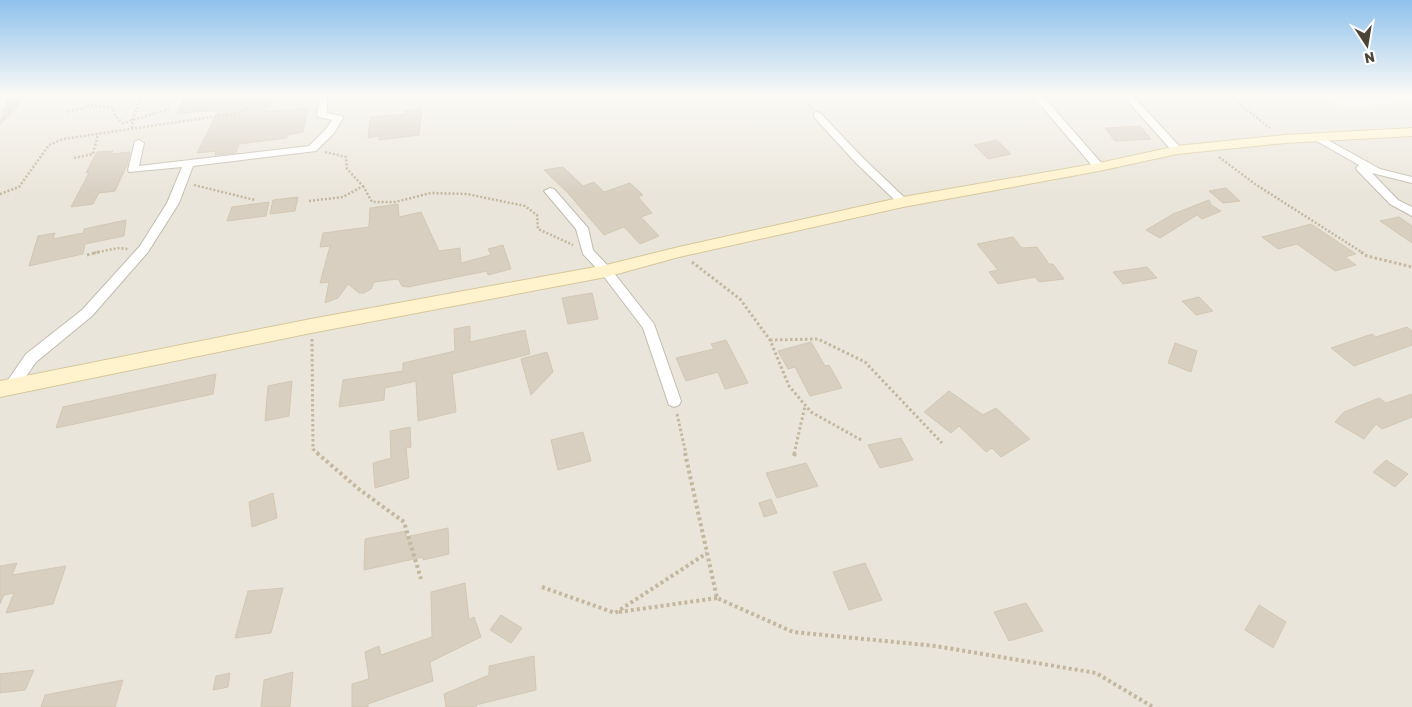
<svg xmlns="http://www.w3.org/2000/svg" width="1412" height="707" viewBox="0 0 1412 707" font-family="Rubik,sans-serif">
  <rect width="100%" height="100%" fill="#f6f3ec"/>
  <path fill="#eae5da" d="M 0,95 L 1323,95 L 1346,109 L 1412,100 L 1412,707 L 0,707 Z"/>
  <path fill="#d8cfc1" stroke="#d3c7b4" d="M 28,95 L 0,125 L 8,96 Z
    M 223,95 L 250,95 L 246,101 L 273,101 L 265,112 L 308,108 L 303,132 L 287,135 L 287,138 L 239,144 L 236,153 L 215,155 L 216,151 L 197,153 L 219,110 L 177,114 L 184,98 Z
    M 422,109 L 419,135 L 379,140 L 379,136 L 368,138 L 370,117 L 404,114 L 405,111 Z
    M 1140,126 L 1151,139 L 1115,141 L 1105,128 Z
    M 997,140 L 1011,154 L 988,159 L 974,145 Z
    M 113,151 L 111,154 L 130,152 L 127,165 L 115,191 L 99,193 L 93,204 L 71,207 L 89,173 L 86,173 L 97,152 Z
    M 563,167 L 583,186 L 594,182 L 604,192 L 630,183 L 643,195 L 638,197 L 652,213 L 641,217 L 659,236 L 640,244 L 624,227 L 604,235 L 567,192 L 544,170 Z
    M 1226,188 L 1240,201 L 1223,203 L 1209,191 Z
    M 298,197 L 295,211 L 270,214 L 273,200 Z
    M 1209,200 L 1211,205 L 1221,211 L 1202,219 L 1197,215 L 1160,238 L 1146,230 L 1173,214 Z
    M 269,202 L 266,216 L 227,221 L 232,207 Z
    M 398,204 L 399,217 L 421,212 L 439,251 L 460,248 L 461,263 L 491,255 L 488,249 L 503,245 L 511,269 L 488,275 L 487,271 L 408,287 L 402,286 L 398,279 L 374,282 L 371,289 L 364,293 L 359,293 L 348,284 L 338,298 L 325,303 L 329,282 L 320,283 L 330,246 L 320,247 L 323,233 L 369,227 L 370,208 Z
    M 1399,217 L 1412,226 L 1412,243 L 1380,221 Z
    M 126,220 L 124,236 L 85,244 L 83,254 L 29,266 L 38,236 L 55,233 L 53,239 L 83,233 L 84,229 Z
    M 1311,224 L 1356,254 L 1345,257 L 1356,265 L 1335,271 L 1297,244 L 1278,249 L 1262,237 Z
    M 1013,237 L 1022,248 L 1037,247 L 1049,264 L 1053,264 L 1064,279 L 1039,282 L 1035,277 L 998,284 L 989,272 L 998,270 L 977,244 Z
    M 1147,267 L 1157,278 L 1123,284 L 1113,272 Z
    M 592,293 L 598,319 L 568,324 L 562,298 Z
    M 1199,297 L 1213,311 L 1196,315 L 1182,301 Z
    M 470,326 L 470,342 L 525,330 L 530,354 L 452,374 L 456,412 L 418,421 L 416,381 L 385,388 L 384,400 L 339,407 L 343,380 L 403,371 L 403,363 L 455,351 L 454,329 Z
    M 1407,327 L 1412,331 L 1412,345 L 1354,366 L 1331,348 L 1372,334 L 1376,337 Z
    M 726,340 L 748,383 L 725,389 L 718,372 L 686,381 L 676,358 L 714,349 L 711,344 Z
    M 811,342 L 825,366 L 829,365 L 842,388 L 810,396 L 795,367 L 788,369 L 778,351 Z
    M 1175,343 L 1197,351 L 1191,372 L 1168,363 Z
    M 547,352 L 553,372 L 531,395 L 521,359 Z
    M 216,374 L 213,394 L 56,428 L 63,407 Z
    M 292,381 L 289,416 L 265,421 L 268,386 Z
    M 949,391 L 983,415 L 996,408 L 1030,439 L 1001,457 L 992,448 L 986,452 L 959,426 L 951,433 L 924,412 Z
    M 1412,394 L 1412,417 L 1382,429 L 1376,424 L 1364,439 L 1335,422 L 1344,412 L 1379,398 L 1386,403 Z
    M 410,427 L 411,447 L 406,448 L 409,478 L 375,488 L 373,463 L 391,458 L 390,431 Z
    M 583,432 L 591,461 L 558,470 L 551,440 Z
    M 901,438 L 913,460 L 880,468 L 868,445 Z
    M 1386,460 L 1408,474 L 1395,487 L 1373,472 Z
    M 806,463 L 818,486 L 777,498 L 766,473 Z
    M 273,493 L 277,518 L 252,527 L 249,502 Z
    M 771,499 L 777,513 L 764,517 L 759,503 Z
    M 448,528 L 449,554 L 423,560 L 423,557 L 364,570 L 365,539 L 406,531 L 406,537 Z
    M 17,563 L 12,575 L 66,566 L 53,604 L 6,613 L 14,593 L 4,595 L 0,604 L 0,566 Z
    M 865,563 L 882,600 L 849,610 L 833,572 Z
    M 465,583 L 469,620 L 474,617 L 481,637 L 430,662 L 433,681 L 368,704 L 368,707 L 352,707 L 352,684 L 369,679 L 365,652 L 379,646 L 381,655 L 432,637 L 431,592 Z
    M 283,588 L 271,633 L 235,638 L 248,591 Z
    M 1026,603 L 1043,631 L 1009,641 L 994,612 Z
    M 1259,605 L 1286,622 L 1273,648 L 1245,630 Z
    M 501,615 L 522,628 L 511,643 L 490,630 Z
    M 534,656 L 536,690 L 476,705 L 477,707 L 446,707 L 444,694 L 489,675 L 489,666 Z
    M 34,670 L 25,690 L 0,693 L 0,674 Z
    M 293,672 L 290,707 L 261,707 L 264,680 Z
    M 230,673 L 228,687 L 213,690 L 216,676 Z
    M 123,680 L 115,707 L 41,707 L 45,695 Z"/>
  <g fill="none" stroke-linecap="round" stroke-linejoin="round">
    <defs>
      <path id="minor" d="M 285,95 L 327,95 L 327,113 L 342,116 L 343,118 L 334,133 L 316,151 L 193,166 L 179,203 L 148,252 L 92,316 L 36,362 L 16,391 L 11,393 L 6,391 L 4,387 L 6,383 L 26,354 L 82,310 L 140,246 L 167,203 L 182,167 L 129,172 L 128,170 L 135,141 L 139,140 L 144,143 L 139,166 L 309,146 L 326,129 L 332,120 L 319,117 L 317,115 L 319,100 L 290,98 Z
        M 1032,95 L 1042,95 L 1103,165 L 1104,167 L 1103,169 L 1095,169 Z
        M 1124,95 L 1132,95 L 1181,148 L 1182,150 L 1181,152 L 1173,152 L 1125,98 Z
        M 817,112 L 820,113 L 864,159 L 907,200 L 909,202 L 907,204 L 899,204 L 856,163 L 814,117 L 814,113 Z
        M 1317,134 L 1380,169 L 1412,177 L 1412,183 L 1372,173 L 1398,200 L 1412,207 L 1412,216 L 1390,204 L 1357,170 L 1356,168 L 1359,165 L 1313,139 L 1312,137 Z
        M 550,188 L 554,189 L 588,228 L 593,250 L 610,268 L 654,324 L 681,401 L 679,405 L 674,407 L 669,405 L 643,328 L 602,274 L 583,254 L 576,229 L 544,191 Z"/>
      <path id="secondary" d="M 1412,128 L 1412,136 L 1285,143 L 1177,154 L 1099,171 L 903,207 L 679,257 L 606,277 L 311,333 L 0,397 L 0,381 L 311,319 L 606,265 L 679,247 L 903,197 L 1099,163 L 1177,146 L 1285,135 Z"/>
    </defs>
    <use href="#minor" stroke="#c2bbae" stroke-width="2"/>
    <use href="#secondary" stroke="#d6c79b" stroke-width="2"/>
    <path stroke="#c4b79f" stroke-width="2.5" stroke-dasharray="2 2" stroke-linecap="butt" d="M 801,95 L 812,109
      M 1228,95 L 1270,128
      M 68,112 L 93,105 L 113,108 L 115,116 L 123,123 L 169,109
      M 132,128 L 133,118 L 142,96
      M 1219,157 L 1255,184 L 1363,253
      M 74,158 L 93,154 L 98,134
      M 194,185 L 255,200
      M 363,186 L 372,202 L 395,202 L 431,193 L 467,194 L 525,206 L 537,215 L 538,229 L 573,245
      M 0,194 L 19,187 L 49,145 L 63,139 L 239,113 L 261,98 L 272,95
      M 309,201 L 343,197 L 363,186 L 347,169 L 346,157 L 325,152
      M 94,253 L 118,248 L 128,249"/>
    <path stroke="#c4b79f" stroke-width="3" stroke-dasharray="2.5 2.5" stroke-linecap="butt" d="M 1361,252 L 1367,256 L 1412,267
      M 87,255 L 99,252
      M 692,262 L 740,299 L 770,340 L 789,386 L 811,412 L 863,441
      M 312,339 L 313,449 L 319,454
      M 770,340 L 818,339 L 865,362 L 942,443
      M 677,414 L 686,454
      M 794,454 L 805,406"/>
    <path stroke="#c4b79f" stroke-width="4" stroke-dasharray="3 3" stroke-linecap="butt" d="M 317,453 L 360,490 L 404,522 L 421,579
      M 685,453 L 717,598 L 793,632 L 936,646 L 1096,673 L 1153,707
      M 794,456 L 795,453
      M 542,587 L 615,613 L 707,553
      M 619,612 L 717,598"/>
    <use href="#minor" fill="#fff" fill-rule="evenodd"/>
    <use href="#secondary" fill="#fff3cd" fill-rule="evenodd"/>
  </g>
  <linearGradient id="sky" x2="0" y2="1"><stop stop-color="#8fc1ec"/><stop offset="0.49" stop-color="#fbfaf6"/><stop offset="1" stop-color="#fbfaf6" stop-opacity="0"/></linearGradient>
  <rect width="1412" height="194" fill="url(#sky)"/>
  <g transform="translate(1367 45) rotate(168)" stroke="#ffffff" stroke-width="4" paint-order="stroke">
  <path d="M0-4L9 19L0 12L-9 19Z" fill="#4b4439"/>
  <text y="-8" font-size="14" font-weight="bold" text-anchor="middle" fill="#4b4439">N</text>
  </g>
</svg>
